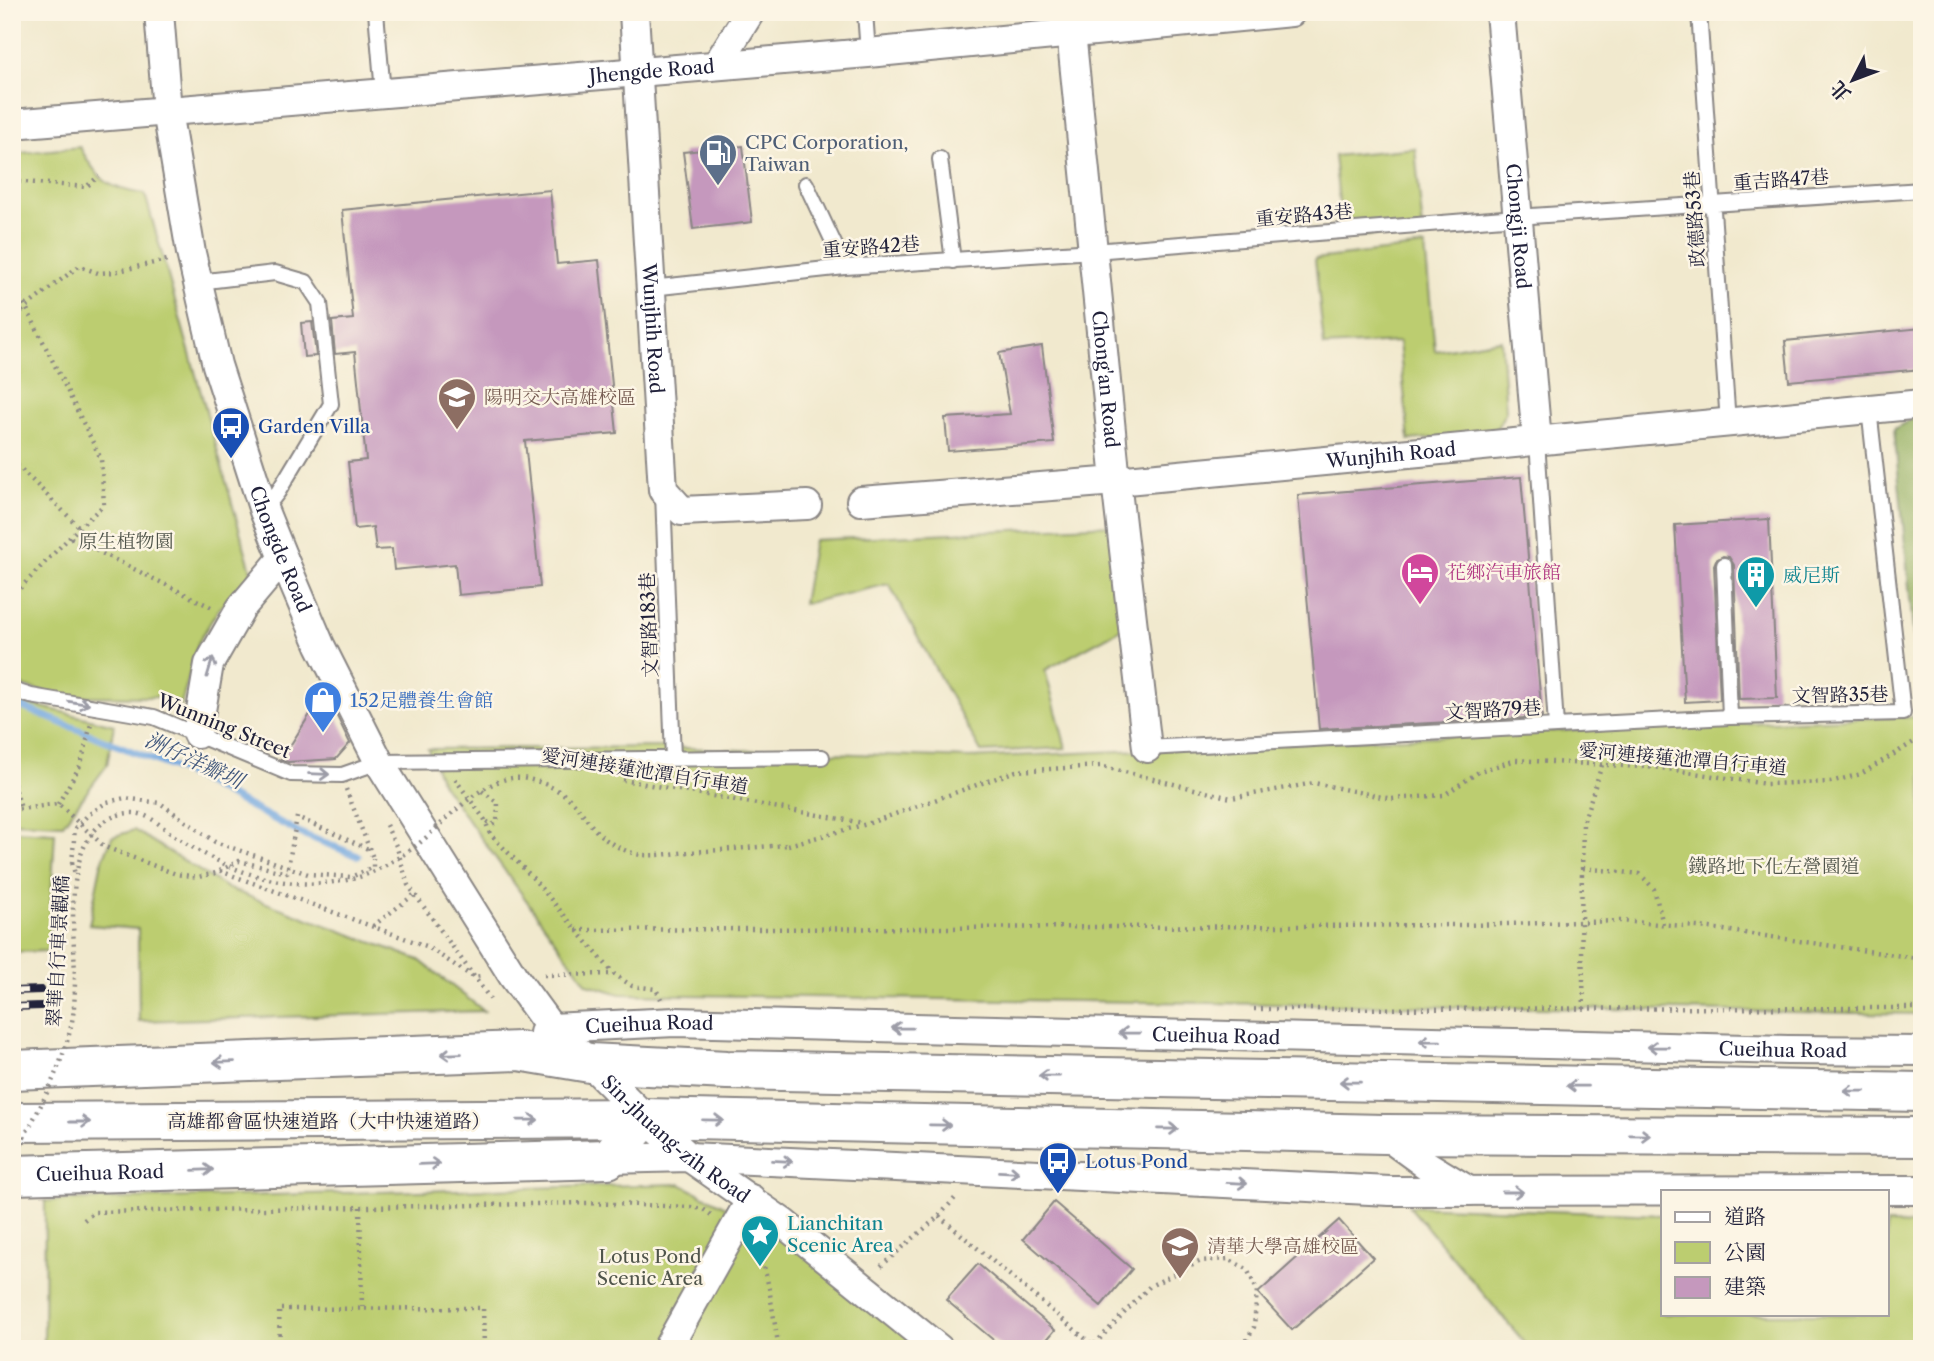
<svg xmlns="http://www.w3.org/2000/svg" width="1934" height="1361" viewBox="0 0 1934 1361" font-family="'Libre Caslon Text','Noto Serif TC',serif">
  <rect width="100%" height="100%" fill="#fcf5e5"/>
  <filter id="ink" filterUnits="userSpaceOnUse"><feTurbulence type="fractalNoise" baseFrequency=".0143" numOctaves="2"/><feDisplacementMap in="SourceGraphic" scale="14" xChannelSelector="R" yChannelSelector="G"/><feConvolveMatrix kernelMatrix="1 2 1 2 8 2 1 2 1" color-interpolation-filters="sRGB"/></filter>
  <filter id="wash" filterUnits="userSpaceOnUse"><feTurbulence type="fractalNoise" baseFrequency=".00686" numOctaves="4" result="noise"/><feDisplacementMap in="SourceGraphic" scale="28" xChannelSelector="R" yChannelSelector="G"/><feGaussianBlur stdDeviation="1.57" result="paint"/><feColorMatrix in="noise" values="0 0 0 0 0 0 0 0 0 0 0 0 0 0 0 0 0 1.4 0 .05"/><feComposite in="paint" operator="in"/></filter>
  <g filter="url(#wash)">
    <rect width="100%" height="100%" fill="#f1e9ce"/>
    <path fill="#bccd70" stroke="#6f7856" stroke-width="2" d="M 80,147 C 98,180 107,189 145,194 L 252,574 L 218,610 L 198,643 L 181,705 L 160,697 L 58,696 L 12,683 L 12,154 Z
      M 1415,148 L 1423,232 L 1343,237 L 1334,156 Z
      M 1425,246 L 1435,351 L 1501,340 L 1506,411 L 1497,428 L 1484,434 L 1409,440 L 1399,342 L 1324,346 L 1315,259 Z
      M 1113,525 L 1123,628 L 1045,670 L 1066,748 L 981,752 L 889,584 L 803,604 L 814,540 Z
      M 12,697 L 22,702 L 114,725 L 107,765 L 63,824 L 12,822 Z
      M 1922,716 L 1922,1014 L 620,994 L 587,984 L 442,784 L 428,749 L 657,747 L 969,758 L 1577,730 Z
      M 134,830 L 229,889 L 419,960 L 484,1011 L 139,1021 L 138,929 L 89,925 L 101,865 L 112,837 Z
      M 12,831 L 55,833 L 48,951 L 12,952 Z
      M 680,1184 L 782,1235 L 923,1349 L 44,1349 L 45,1201 Z
      M 1409,1206 L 1663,1215 L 1663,1314 L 1887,1314 L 1887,1224 L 1922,1225 L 1922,1349 L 1530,1349 Z"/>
    <path fill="#95b062" stroke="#5c694e" stroke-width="2" d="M 1922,413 L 1922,714 L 1921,714 L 1894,429 Z"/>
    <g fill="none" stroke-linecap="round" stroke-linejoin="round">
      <path stroke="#73a8e0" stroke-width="7" d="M 12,703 L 184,772 L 302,834 L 358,856"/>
    </g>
    <g id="blocks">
      <path fill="#c598bd" d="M 743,146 L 752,222 L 693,229 L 683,152 Z
        M 550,190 L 557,264 L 599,260 L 617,433 L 525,441 L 540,587 L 458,595 L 455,564 L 394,570 L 392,549 L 376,550 L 373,527 L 355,529 L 348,462 L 366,460 L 355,352 L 335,354 L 332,321 L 353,319 L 342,210 Z
        M 312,322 L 316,356 L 304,357 L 301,323 Z
        M 1922,328 L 1922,369 L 1789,381 L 1785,341 Z
        M 1042,346 L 1054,443 L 948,451 L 945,418 L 1010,414 L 999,353 Z
        M 1521,477 L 1542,717 L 1319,729 L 1298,495 Z
        M 1769,519 L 1777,698 L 1739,699 L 1734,565 L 1729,557 L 1723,556 L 1716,560 L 1714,565 L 1720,700 L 1685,702 L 1675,525 Z
        M 323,694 L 331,704 L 350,743 L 336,759 L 288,762 L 281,760 Z
        M 1054,1202 L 1132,1269 L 1101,1306 L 1023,1239 Z
        M 1339,1220 L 1373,1258 L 1292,1330 L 1258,1293 Z
        M 978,1264 L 1055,1330 L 1039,1349 L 1004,1349 L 946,1300 Z"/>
    </g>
  </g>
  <g filter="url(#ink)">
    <use href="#blocks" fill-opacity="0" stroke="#8a8684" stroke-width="2"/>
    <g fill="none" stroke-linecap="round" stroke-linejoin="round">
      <defs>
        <path id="service" d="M 376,12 L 383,93
          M 865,12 L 868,53
          M 1699,12 L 1728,423
          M 940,159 L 953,261
          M 806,184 L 845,267
          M 198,282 L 275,273 L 306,282 L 320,303 L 331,404 L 278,492 L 264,510
          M 651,288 L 845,267 L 1094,251 L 1516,217 L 1922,190
          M 663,493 L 673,758
          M 1724,565 L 1730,717
          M 12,690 L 31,696 L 154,717 L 291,774 L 342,775 L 379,762 L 822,757
          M 1556,726 L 1730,717 L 1903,713 L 1869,409
          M 1147,748 L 1556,726 L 1537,441"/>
        <g id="minor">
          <path id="s1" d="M 159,12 L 167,111 L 191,253 L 217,365 L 264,511 L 283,558 L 320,645 L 379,762 L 513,976 L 551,1028 L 590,1063 L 645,1118 L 689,1157 L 782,1222 L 939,1349"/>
          <path id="s2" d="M 634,12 L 663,490 L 682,511 L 807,505"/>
          <path id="s3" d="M 1069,12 L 1116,481 L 1147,748"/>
          <path id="s4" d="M 1500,12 L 1537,441"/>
          <path d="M 717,65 L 750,12"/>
          <path id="s5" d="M 12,124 L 868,53 L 1291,12"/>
          <path id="s6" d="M 861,501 L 1116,481 L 1922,404"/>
          <path d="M 197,734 L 209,664 L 241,608 L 283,558"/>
          <path id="s7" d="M 544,1033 L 551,1028 L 675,1022 L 1788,1050 L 1922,1051"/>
          <path d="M 1384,1134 L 1428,1166 L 1469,1191"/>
          <path d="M 608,1159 L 689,1157 L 1390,1191 L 1922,1190"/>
          <path d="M 667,1349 L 751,1199"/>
        </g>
        <g id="primary">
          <path d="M 12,1070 L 519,1051 L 590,1063 L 727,1070 L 1922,1092"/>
          <path id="s8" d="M 12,1175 L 608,1159 L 645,1118 L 1384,1134 L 1922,1137"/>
        </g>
        <path id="trunk" d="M 12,1122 L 645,1118"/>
      </defs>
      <use href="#service" stroke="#8a8684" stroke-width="18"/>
      <use href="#minor" stroke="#8a8684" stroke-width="32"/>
      <use href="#primary" stroke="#8a8684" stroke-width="42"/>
      <use href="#trunk" stroke="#8a8684" stroke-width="42"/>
      <path stroke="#8a8684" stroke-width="4.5" stroke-dasharray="2 5" stroke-linecap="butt" d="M 12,181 L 86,187 L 99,176
        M 12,286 L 26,307 L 101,459 L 104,505 C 71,533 43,566 12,596
        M 12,321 L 26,307 L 79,266 L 98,273 L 114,272 L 167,260
        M 12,460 L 79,527
        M 71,538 L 215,609
        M 12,777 L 21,809
        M 455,779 L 485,820 L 490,834 L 531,876 L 614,974 L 632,986 L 656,989 L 661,999
        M 623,780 L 863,823
        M 346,789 L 373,858
        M 482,791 L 498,803 L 497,822 L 492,825 L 486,821
        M 58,804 L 81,764 L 91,724
        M 12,810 L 58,804 L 105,847 L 176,874 L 198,877 L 216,873 L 239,861 L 287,873 L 297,817 L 368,849
        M 386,825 L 397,848 L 408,885 L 491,1000
        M 788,845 L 867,824 L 1016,771 L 1100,766 L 1231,798 L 1314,783 L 1392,799 L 1444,795 L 1480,771 L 1516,760 L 1661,768 L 1766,784 L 1830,782 L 1861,774 L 1922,737
        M 72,863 L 75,874
        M 1583,868 L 1640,874 L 1654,889 L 1663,924
        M 220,871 L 426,946 L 473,977 L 483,976
        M 373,926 L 415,894
        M 576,930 L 1467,925 L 1620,921 L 1710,928 L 1922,959
        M 544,975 L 613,974
        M 1254,1009 L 1922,1008
        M 1584,1009 L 1581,922 L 1583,823 L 1602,765
        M 360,1207 L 362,1309
        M 939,1216 L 1093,1345
        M 84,1220 L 94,1212 L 588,1203 L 691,1207 L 703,1209 L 714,1217
        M 758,1240 L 769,1288 L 779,1349
        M 12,1265 L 17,1349
        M 881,1266 L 939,1216 L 957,1196
        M 280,1349 L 279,1309 L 483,1308 L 484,1349
        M 789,1349 L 807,1349
        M 1090,1349 L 1150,1286 L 1201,1261 L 1228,1259 L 1247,1269 L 1257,1290 L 1254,1327 L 1242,1349"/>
      <use href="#service" stroke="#fff" stroke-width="14"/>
      <use href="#minor" stroke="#fff" stroke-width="28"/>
      <use href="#primary" stroke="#fff" stroke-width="38"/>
      <use href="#trunk" stroke="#fff" stroke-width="38"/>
      <defs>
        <path id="rail" d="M 12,991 L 41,990
          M 12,1007 L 41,1006"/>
      </defs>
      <use href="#rail" stroke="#22223b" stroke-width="8"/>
      <use href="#rail" stroke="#fcf5e5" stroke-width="5" stroke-dasharray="16" stroke-linecap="butt"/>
      <path stroke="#8a8684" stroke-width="4.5" stroke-dasharray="2 5" stroke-linecap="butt" d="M 72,863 L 75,828 L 88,815 L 107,802 L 125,798 L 160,803 L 215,842 L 308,874 L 351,877 L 373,867 L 373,858
        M 12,1255 C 13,1221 10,1184 19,1151 C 23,1136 33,1121 40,1107 C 54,1079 68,1047 73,1016 C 80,962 64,903 82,852 C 90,830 108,813 132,813 C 151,813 164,830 179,839 C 234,874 287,893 352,879 C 374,874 399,858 417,845 C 445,823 484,774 522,778 C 542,781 562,790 576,805 C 586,817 594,832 608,841 C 616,847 632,854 642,855 C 658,856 675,853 690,852 C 723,850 755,847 788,845"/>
    </g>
    <defs><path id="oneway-shaft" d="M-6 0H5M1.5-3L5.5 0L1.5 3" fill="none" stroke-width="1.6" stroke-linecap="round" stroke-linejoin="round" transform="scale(1.75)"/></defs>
    <g stroke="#9c9ca7">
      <use href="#oneway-shaft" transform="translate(210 667) rotate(-73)"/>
      <use href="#oneway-shaft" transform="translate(79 703) rotate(9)"/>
      <use href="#oneway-shaft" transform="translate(319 774) rotate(2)"/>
      <use href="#oneway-shaft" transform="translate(902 1028) rotate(-179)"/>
      <use href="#oneway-shaft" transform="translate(1129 1033) rotate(-179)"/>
      <use href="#oneway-shaft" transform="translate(1430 1041) rotate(-179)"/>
      <use href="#oneway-shaft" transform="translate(1658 1047) rotate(-179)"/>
      <use href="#oneway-shaft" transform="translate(451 1054) rotate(178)"/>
      <use href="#oneway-shaft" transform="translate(224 1062) rotate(178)"/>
      <use href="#oneway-shaft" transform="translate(1049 1076) rotate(-179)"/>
      <use href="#oneway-shaft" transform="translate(1350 1082) rotate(-179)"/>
      <use href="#oneway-shaft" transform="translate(1577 1086) rotate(-179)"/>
      <use href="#oneway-shaft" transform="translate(1854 1091) rotate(-179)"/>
      <use href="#oneway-shaft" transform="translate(528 1120) rotate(-1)"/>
      <use href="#oneway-shaft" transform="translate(713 1120) rotate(1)"/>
      <use href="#oneway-shaft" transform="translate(80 1122)"/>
      <use href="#oneway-shaft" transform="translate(940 1125) rotate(1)"/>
      <use href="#oneway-shaft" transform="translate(1168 1129) rotate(1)"/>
      <use href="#oneway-shaft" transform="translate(1640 1135) rotate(1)"/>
      <use href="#oneway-shaft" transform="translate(782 1161) rotate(3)"/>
      <use href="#oneway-shaft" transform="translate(430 1164) rotate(-2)"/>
      <use href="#oneway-shaft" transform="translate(203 1170) rotate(-2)"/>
      <use href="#oneway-shaft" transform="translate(1009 1172) rotate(3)"/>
      <use href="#oneway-shaft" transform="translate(1237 1183) rotate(3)"/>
      <use href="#oneway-shaft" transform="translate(1513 1192)"/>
    </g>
  </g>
  <defs>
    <symbol id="fuel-pin" viewBox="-11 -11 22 30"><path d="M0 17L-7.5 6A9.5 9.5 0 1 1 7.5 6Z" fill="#5c6f8a" stroke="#fcf5e5"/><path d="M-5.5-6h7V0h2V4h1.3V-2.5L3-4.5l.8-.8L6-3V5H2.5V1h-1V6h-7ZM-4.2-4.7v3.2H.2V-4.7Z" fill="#fff"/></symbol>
    <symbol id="university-pin" viewBox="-11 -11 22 30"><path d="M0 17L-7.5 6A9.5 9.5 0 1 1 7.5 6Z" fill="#8d6e63" stroke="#fcf5e5"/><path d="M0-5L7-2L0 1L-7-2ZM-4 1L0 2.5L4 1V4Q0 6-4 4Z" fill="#fff"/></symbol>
    <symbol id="bus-pin" viewBox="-11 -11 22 30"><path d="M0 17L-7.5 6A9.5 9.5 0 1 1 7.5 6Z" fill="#1a4fb4" stroke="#fcf5e5"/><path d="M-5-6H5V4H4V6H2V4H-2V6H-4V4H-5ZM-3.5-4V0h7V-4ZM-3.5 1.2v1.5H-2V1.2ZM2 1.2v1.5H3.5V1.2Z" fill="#fff"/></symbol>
    <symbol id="hotel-pin" viewBox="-11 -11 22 30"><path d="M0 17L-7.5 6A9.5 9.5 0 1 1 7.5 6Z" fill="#d1479c" stroke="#fcf5e5"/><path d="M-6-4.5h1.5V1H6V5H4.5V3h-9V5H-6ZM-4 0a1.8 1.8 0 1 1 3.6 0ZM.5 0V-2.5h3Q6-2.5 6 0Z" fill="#fff"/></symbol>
    <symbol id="building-pin" viewBox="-11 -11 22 30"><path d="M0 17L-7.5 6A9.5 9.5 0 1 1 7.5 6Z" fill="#0f9aa8" stroke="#fcf5e5"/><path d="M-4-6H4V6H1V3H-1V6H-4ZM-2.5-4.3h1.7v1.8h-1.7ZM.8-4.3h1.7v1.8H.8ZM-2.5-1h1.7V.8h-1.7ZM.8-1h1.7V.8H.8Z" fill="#fff"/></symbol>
    <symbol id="shop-pin" viewBox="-11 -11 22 30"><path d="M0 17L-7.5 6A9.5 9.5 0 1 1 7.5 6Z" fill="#3f7fe0" stroke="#fcf5e5"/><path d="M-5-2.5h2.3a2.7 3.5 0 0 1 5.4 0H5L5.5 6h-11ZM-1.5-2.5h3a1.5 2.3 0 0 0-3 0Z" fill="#fff"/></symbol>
    <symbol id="sight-pin" viewBox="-11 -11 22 30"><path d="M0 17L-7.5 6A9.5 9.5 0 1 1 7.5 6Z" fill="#0f9aa8" stroke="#fcf5e5"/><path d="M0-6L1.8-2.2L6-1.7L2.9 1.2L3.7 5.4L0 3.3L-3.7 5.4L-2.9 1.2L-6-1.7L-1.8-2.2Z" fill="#fff"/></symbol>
  </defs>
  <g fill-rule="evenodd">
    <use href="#fuel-pin" x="696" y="131" width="44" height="60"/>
    <use href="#university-pin" x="435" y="375" width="44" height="60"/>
    <use href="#bus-pin" x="209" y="404" width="44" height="60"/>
    <use href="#hotel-pin" x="1398" y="550" width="44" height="60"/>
    <use href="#building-pin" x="1734" y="553" width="44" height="60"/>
    <use href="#shop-pin" x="301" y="678" width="44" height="60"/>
    <use href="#bus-pin" x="1036" y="1139" width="44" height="60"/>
    <use href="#sight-pin" x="738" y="1212" width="44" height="60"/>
    <use href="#university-pin" x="1158" y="1224" width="44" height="60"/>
  </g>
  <g text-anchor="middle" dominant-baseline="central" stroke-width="5" stroke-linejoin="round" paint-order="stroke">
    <g font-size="19" fill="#22223b" stroke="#fcf5e5">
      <text stroke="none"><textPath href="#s5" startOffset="642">Jhengde Road</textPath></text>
      <text transform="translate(1781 180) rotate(-4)">重吉路47巷</text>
      <text transform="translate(1304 215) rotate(-5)">重安路43巷</text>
      <text transform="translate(1695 219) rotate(-94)">政德路53巷</text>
      <text stroke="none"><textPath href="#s4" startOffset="215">Chongji Road</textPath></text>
      <text transform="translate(871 247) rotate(-4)">重安路42巷</text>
      <text stroke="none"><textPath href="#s2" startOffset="317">Wunjhih Road</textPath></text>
      <text stroke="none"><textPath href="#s3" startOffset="369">Chong'an Road</textPath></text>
      <text stroke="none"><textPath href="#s6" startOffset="532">Wunjhih Road</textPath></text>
      <text stroke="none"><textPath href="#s1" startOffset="553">Chongde Road</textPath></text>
      <text transform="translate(649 625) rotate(-92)">文智路183巷</text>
      <text transform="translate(1840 695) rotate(-1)">文智路35巷</text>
      <text transform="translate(1493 710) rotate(-3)">文智路79巷</text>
      <text transform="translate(224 726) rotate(22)">Wunning Street</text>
      <text transform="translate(1683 759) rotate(5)">愛河連接蓮池潭自行車道</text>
      <text transform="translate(645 771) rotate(9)">愛河連接蓮池潭自行車道</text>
      <text transform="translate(58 951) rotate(-87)">翠華自行車景觀橋</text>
      <text stroke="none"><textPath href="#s7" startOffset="107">Cueihua Road</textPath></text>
      <text stroke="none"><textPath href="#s7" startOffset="674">Cueihua Road</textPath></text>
      <text stroke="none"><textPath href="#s7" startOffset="1241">Cueihua Road</textPath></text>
      <text x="329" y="1121">高雄都會區快速道路（大中快速道路）</text>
      <text stroke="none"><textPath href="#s1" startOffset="1272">Sin-jhuang-zih Road</textPath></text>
      <text stroke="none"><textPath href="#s8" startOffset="88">Cueihua Road</textPath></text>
    </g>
    <g font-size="19" fill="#4e5e75" stroke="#fcf5e5" text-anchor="start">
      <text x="745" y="142">CPC Corporation,<tspan x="745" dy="22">Taiwan</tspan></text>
    </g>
    <g font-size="19" fill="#785e54" stroke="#fcf5e5" text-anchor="start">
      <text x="484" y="397">陽明交大高雄校區</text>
      <text x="1207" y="1246">清華大學高雄校區</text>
    </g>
    <g font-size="19" fill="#164399" stroke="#fcf5e5" text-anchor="start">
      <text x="258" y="426">Garden Villa</text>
      <text x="1085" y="1161">Lotus Pond</text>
    </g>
    <g font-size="19" fill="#50554b" stroke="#fcf5e5">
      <text x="126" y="541">原生植物園</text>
      <text x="1774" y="866">鐵路地下化左營園道</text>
      <text x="650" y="1256">Lotus Pond<tspan x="650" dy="22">Scenic Area</tspan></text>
    </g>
    <g font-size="19" fill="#b23c85" stroke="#fcf5e5" text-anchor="start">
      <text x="1447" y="572">花鄉汽車旅館</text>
    </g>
    <g font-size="19" fill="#0d838f" stroke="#fcf5e5" text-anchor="start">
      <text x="1783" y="575">威尼斯</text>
      <text x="787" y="1223">Lianchitan<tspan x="787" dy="22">Scenic Area</tspan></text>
    </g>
    <g font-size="19" fill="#366cbe" stroke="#fcf5e5" text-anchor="start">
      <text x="350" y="700">152足體養生會館</text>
    </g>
    <g font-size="21" font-style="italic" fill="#42587d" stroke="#fcf5e5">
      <text transform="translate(194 760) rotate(25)">洲仔洋瓣圳</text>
    </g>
  </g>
  <rect width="1934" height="1361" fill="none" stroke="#fcf5e5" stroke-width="42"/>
  <rect x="1661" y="1190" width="228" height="126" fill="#fcf5e5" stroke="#a5a1a1" stroke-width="2"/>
  <rect x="1675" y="1212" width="35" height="10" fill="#ffffff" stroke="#a5a1a1" stroke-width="2"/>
  <text x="1724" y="1224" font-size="21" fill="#22223b">道路</text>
  <rect x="1675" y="1242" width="35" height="21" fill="#bccd70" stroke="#a5a1a1" stroke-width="2"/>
  <text x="1724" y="1260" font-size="21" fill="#22223b">公園</text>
  <rect x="1675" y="1277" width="35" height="21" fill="#c598bd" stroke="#a5a1a1" stroke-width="2"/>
  <text x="1724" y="1294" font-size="21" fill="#22223b">建築</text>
  <g transform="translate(1853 80) rotate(228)" stroke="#fcf5e5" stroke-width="5" paint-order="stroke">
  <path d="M0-5L12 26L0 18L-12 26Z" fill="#22223b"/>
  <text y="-10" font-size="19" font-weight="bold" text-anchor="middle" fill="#22223b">北</text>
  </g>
</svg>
